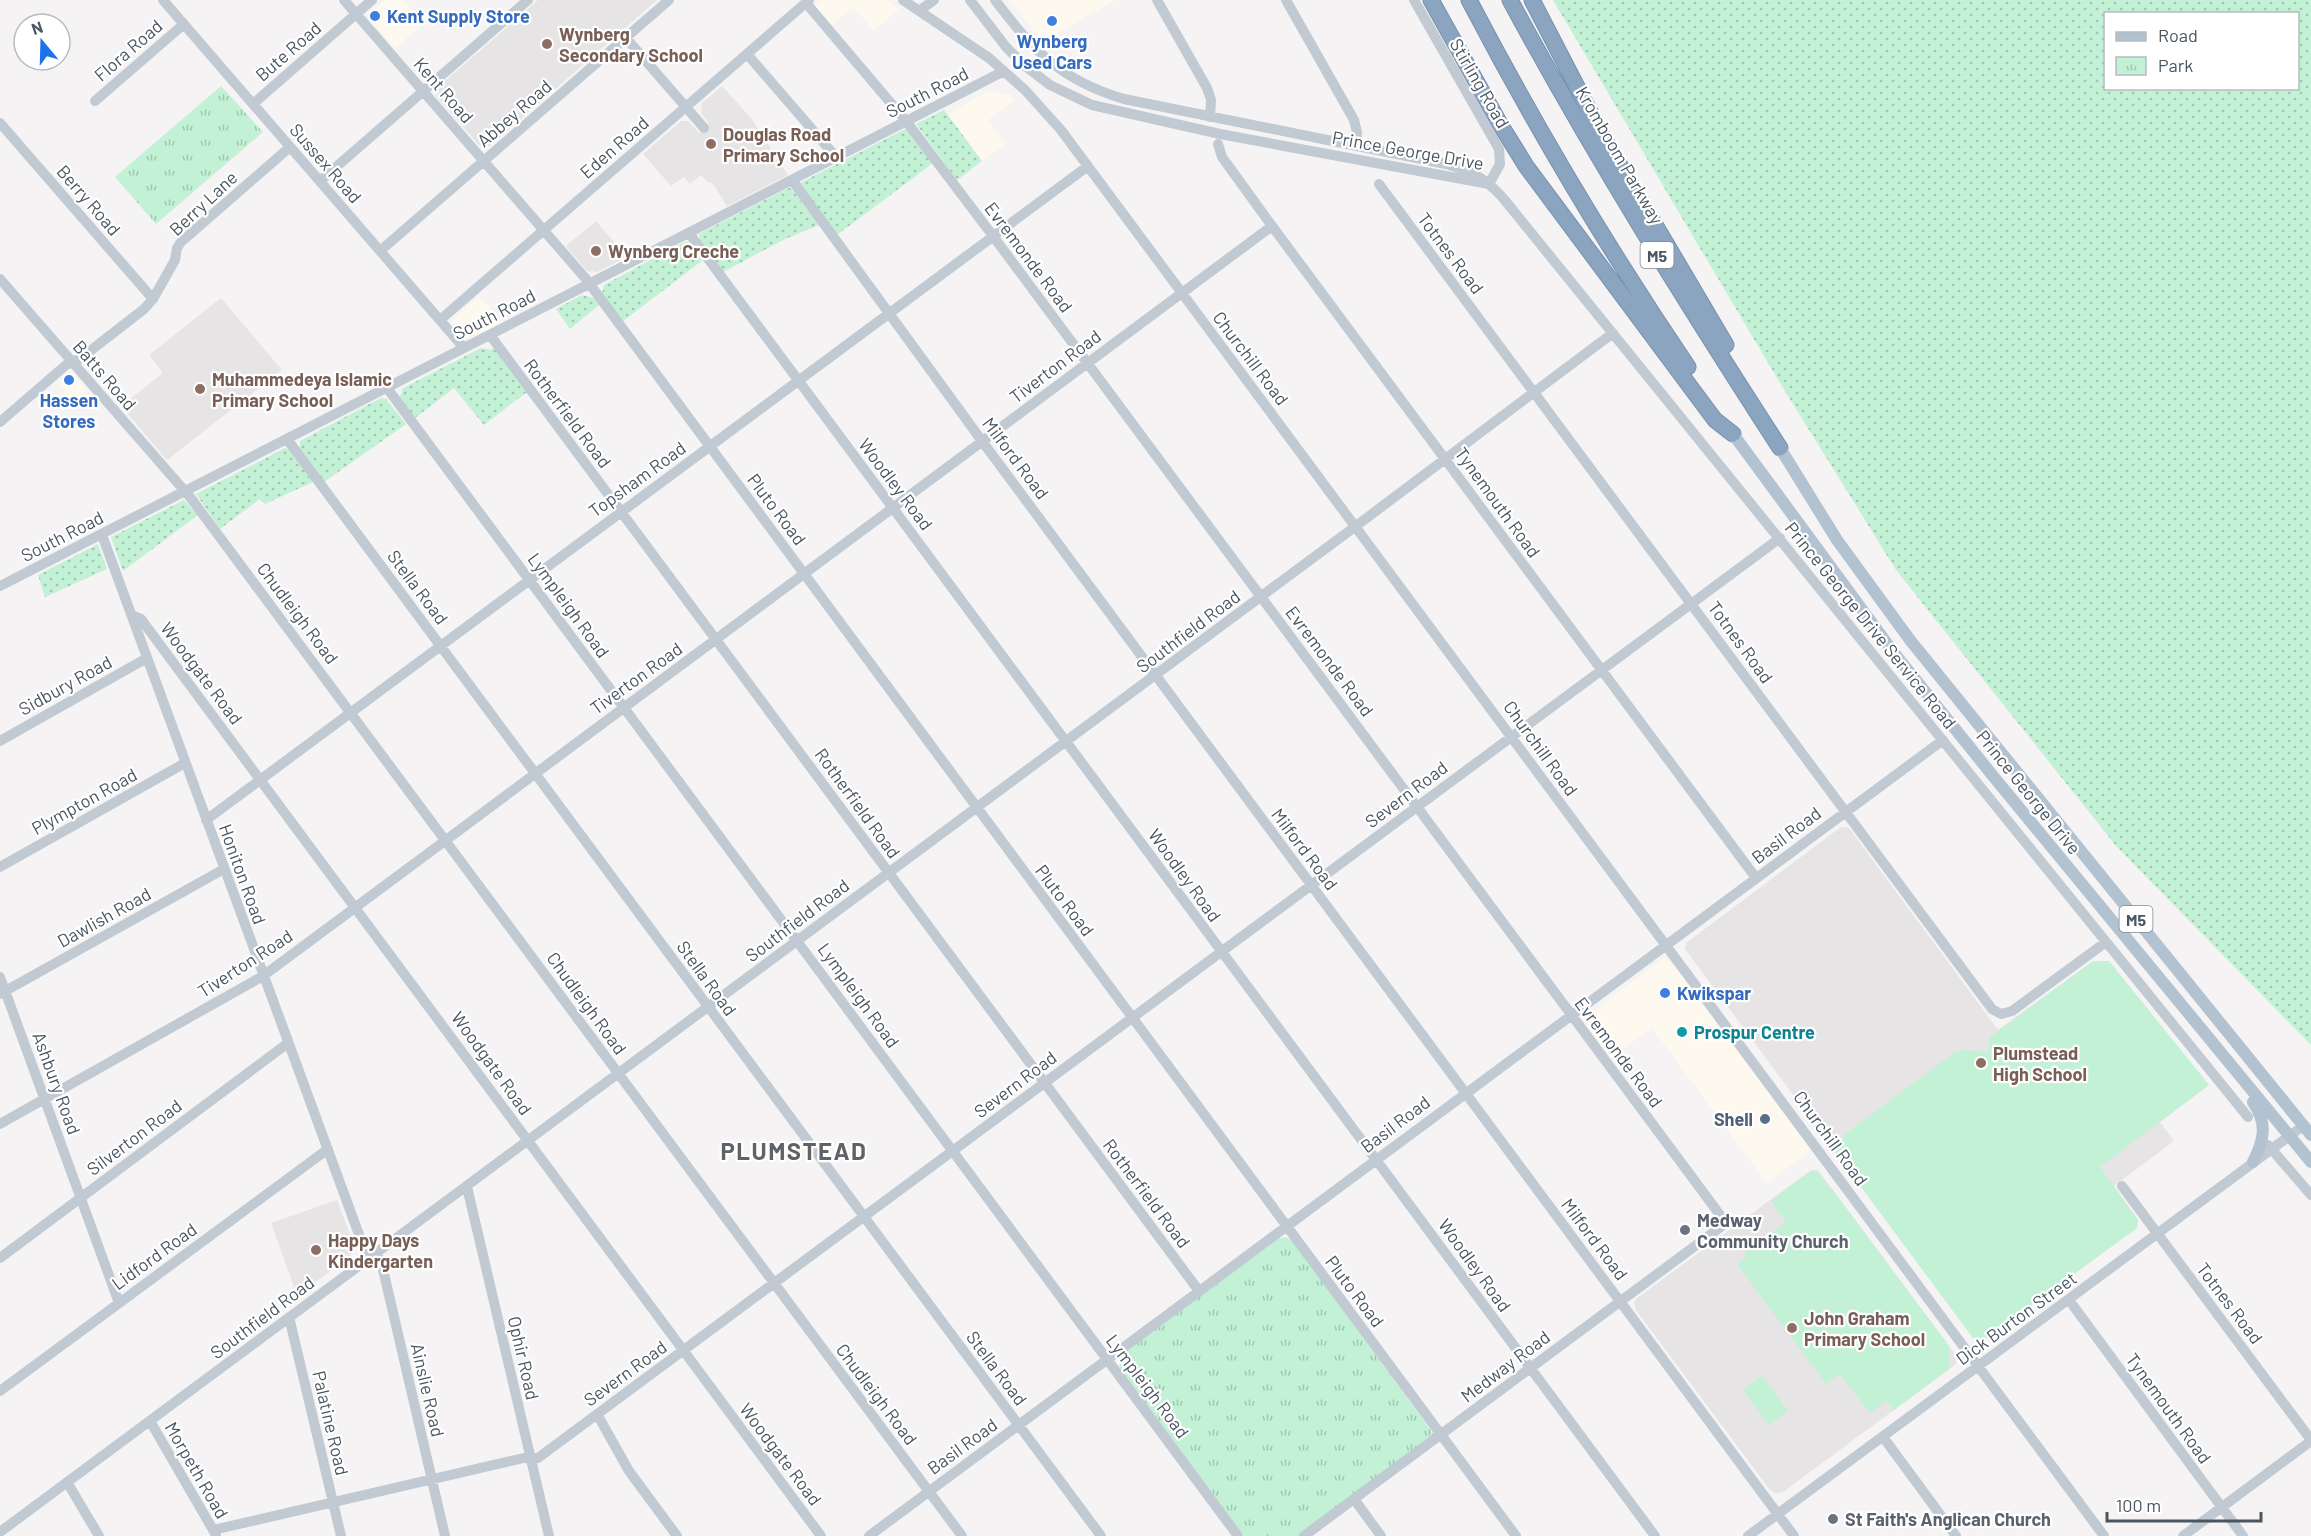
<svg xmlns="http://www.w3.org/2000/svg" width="2311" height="1536" viewBox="0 0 2311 1536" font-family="Barlow,sans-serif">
  <defs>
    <pattern id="grass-dots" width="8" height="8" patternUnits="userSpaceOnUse" patternTransform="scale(1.5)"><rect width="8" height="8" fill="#c3f1d5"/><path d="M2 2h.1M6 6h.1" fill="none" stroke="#a0c6b0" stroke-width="1.8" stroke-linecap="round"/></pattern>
    <pattern id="park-tufts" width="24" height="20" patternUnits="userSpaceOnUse" patternTransform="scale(1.5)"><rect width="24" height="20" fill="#c3f1d5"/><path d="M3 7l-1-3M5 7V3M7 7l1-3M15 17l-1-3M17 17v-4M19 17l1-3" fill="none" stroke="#a0c6b0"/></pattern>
  </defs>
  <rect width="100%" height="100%" fill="#f5f3f3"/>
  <path fill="#fdf9ef" d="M 384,0 L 404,0 L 424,23 L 395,48 L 368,18 L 370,12 Z
    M 822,0 L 886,0 L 899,9 L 874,31 L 853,7 L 831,26 L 814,7 Z
    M 1010,0 L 1115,0 L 1042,42 Z
    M 989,91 L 1011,95 L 1015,100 L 988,120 L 1006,144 L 982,161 L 947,114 Z
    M 479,296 L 503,322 L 484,332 L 467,337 L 452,320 Z
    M 73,374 L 87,390 L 73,402 L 57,383 L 67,375 Z
    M 1664,958 L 1671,962 L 1811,1150 L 1767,1183 L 1652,1028 L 1611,1058 L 1587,1026 L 1586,1021 L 1589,1015 Z"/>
  <path fill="#e6e4e5" d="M 538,0 L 657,0 L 490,146 L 479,145 L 436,96 L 437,88 Z
    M 722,86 L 751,118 L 788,175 L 727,206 L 715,187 L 711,182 L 708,183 L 701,175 L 690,184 L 684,177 L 671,186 L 643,154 L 681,121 L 688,121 L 699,133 L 709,123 L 701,113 L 702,103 Z
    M 596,221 L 627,257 L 597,272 L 587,271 L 566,246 Z
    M 221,298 L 282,370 L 167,460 L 121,406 L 163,373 L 149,355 Z
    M 1841,827 L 1849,828 L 1998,1030 L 2093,961 L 2109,961 L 2209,1085 L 2160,1122 L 2174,1141 L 2114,1186 L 2138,1220 L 2137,1228 L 1985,1339 L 1973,1338 L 1685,949 L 1686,943 Z
    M 1811,1170 L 1818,1170 L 1956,1355 L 1956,1364 L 1783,1492 L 1776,1493 L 1770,1490 L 1636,1310 L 1634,1303 L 1636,1299 Z
    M 337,1200 L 353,1243 L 350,1257 L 297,1295 L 271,1223 Z"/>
  <path fill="url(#grass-dots)" fill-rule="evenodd" d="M 1553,0 L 2311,0 L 2311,1045 L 2117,847 L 1896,570 L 1780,383 ZM 2106,14 L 2298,14 L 2298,88 L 2106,88 Z
    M 944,110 L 982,161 L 957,180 L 916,124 Z
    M 907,128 L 933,163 L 837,235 L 800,183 Z
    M 788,188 L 791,188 L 819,225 L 785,239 L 723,272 L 700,240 L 699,234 Z
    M 684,242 L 690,243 L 703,260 L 622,322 L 602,294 L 604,285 Z
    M 582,295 L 594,298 L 599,305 L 570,329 L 556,309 Z
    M 481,348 L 491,350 L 494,348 L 527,392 L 484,425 L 454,388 L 415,418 L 399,396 L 401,395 L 403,388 Z
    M 381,398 L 386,399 L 406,424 L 324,482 L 300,448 L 300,441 Z
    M 285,448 L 289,450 L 313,482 L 265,504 L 260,499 L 220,529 L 196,494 Z
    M 184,500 L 198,515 L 123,571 L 111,537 Z
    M 98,544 L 107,569 L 45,597 L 38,575 Z"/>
  <path fill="url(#park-tufts)" d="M 221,86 L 263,132 L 156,224 L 115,177 Z
    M 1286,1237 L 1293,1242 L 1435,1436 L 1300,1536 L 1244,1536 L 1120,1369 L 1119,1361 L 1121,1354 L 1278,1239 Z"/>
  <path fill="#c3f1d5" d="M 2093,961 L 2109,961 L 2209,1085 L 2100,1167 L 2138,1220 L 2137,1228 L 1985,1339 L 1973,1338 L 1833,1149 L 1839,1145 L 1845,1134 L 1954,1053 L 1964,1050 L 1988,1052 L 1990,1037 Z
    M 1811,1171 L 1818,1172 L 1831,1190 L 1832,1189 L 1949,1346 L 1949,1369 L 1894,1410 L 1886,1401 L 1870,1413 L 1840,1374 L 1826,1384 L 1737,1264 L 1746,1257 L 1743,1254 L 1786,1222 L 1771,1201 Z
    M 1762,1376 L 1788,1411 L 1769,1425 L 1743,1390 Z"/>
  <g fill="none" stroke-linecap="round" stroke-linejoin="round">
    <defs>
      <path id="highway" d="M 1431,0 L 1500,124 L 1526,166 L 1715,420 L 1733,434
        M 1469,0 C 1535,126 1608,249 1688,367
        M 1510,0 C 1593,154 1685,301 1780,448
        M 1532,0 L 1602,135 L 1726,345"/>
    </defs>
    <use href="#highway" stroke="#7690ad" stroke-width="17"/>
    <path stroke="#c1cad2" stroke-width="10" d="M 163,0 L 464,348
      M 344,0 L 586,279 L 1516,1536
      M 903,0 L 989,58 L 1025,90 L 1061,130 L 2104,1536
      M 970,0 L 1006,47 L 1024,65 L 1050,85 L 1092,105 L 1220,134 L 1489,184
      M 995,0 C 1034,51 1060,80 1124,99 L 1446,164 C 1473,172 1484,177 1503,198 L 2248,1117
      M 1157,0 L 1207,88 L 1211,100 L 1210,117
      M 1286,0 L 1354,120 L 1357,132 L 1356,146
      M 1414,0 L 1499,149 L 1500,164 L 1489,184
      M 806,3 L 906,121 L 993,236 L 1726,1223 L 1304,1536
      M 919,11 L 934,0
      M 626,38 L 704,128
      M 747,54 L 836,157
      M 95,101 L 184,24
      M 253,104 L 372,0
      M 0,123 L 153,299
      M 1218,144 L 1222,157 L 1272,226 L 1756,878
      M 792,180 L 982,441 L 1794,1536
      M 320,181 L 528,0
      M 1379,184 L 1992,1009 L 2001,1014 L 2012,1011 L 2106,942
      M 689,233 L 1655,1536
      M 380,251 L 669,0
      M 0,279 L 190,497 L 962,1536
      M 440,320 L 809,0
      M 490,335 L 1199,1291
      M 387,388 L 1238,1536
      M 0,422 L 66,365 L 81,358 L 144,309 L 153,299 L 175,260 L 177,248 L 181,242 L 290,147
      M 287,439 L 1101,1536
      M 102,535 L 368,1259
      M 0,586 L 1004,71
      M 131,615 L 141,619 L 152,634 L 821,1536
      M 0,741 L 147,658
      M 206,820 L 1088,166
      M 0,867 L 185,763
      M 0,977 L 119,1303
      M 0,994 L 224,869
      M 0,1124 L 263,976 L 1272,226
      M 2268,1145 L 2311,1195
      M 2122,1186 L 2311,1440
      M 467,1187 L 549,1536
      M 376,1253 L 382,1265 L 445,1536
      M 0,1258 L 288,1043
      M 2069,1300 L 2243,1536
      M 289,1317 L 341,1536
      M 0,1391 L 328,1149
      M 597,1414 L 629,1471 L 677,1536
      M 150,1421 L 216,1535
      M 1883,1437 L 1956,1536
      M 67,1482 L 99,1536
      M 1354,1499 L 1381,1536
      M 213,1530 L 524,1458 L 538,1458 L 1780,538
      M 0,1532 L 1356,526 L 1613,333
      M 869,1536 L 1943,740
      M 1748,1536 L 2303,1126
      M 2183,1536 L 2311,1441"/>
    <path stroke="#b3c2d1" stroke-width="12" d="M 1733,434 L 1894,653 L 1993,776 L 2311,1162
      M 1780,448 L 1837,540 L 1910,640 L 2311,1135
      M 2253,1162 C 2264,1140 2268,1124 2253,1102"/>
    <use href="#highway" stroke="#8ba5c1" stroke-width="15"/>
  </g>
  <g fill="#3f7fe0" stroke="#fff" stroke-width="2">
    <circle cx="375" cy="16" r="6"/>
    <circle cx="1052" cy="21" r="6"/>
    <circle cx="69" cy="380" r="6"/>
    <circle cx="1665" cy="993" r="6"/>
  </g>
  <g fill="#8d6e63" stroke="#fff" stroke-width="2">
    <circle cx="547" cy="44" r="6"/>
    <circle cx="711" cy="144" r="6"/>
    <circle cx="596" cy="251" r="6"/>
    <circle cx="200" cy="389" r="6"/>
    <circle cx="1981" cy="1063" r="6"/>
    <circle cx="316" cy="1250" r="6"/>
    <circle cx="1792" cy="1328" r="6"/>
  </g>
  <circle fill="#0f9aa8" stroke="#fff" stroke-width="2" cx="1682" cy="1032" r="6"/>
  <circle fill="#5c6f8a" stroke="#fff" stroke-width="2" cx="1765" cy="1119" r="6"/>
  <g fill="#6b7280" stroke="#fff" stroke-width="2">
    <circle cx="1685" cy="1230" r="6"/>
    <circle cx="1833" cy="1519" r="6"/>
  </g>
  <g text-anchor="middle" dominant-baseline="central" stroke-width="4.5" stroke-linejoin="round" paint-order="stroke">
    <g fill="#fff" stroke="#808990" stroke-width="1.5">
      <rect x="1640.5" y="242" width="33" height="26" rx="4.5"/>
      <rect x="2119.5" y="906" width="33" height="26" rx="4.5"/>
    </g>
    <g font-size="16" font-weight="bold" fill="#4a5661">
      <text x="1657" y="255">M5</text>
      <text x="2136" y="919">M5</text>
    </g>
    <g font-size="18" font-weight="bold" fill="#366cbe" stroke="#fff" text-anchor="start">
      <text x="387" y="16">Kent Supply Store</text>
      <text x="1052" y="41" text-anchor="middle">Wynberg<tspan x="1052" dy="21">Used Cars</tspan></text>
      <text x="69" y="400" text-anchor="middle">Hassen<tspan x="69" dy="21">Stores</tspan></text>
      <text x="1677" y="993">Kwikspar</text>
    </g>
    <g font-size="18" font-weight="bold" fill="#785e54" stroke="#fff" text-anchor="start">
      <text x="559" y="34">Wynberg<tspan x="559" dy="21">Secondary School</tspan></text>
      <text x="723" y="134">Douglas Road<tspan x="723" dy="21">Primary School</tspan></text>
      <text x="608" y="251">Wynberg Creche</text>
      <text x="212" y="379">Muhammedeya Islamic<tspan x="212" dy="21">Primary School</tspan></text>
      <text x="1993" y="1053">Plumstead<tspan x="1993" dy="21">High School</tspan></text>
      <text x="328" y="1240">Happy Days<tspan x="328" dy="21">Kindergarten</tspan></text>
      <text x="1804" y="1318">John Graham<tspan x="1804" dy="21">Primary School</tspan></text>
    </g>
    <g font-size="18" fill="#4a5661" stroke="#fff">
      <text transform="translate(128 50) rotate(-41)">Flora Road</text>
      <text transform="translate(288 51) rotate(-41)">Bute Road</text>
      <text transform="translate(1480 83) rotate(60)">Stirling Road</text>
      <text transform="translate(444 90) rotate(49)">Kent Road</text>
      <text transform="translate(927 92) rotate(-27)">South Road</text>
      <text transform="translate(514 113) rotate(-41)">Abbey Road</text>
      <text transform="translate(614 147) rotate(-41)">Eden Road</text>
      <text transform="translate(1408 150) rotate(10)">Prince George Drive</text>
      <text transform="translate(1620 155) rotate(60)">Kromboom Parkway</text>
      <text transform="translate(326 163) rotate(49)">Sussex Road</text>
      <text transform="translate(89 200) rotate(49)">Berry Road</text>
      <text transform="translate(203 203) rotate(-43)">Berry Lane</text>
      <text transform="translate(1451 253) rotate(53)">Totnes Road</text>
      <text transform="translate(1029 257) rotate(53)">Evremonde Road</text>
      <text transform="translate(494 314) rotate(-27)">South Road</text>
      <text transform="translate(1251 358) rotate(53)">Churchill Road</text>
      <text transform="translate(1055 366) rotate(-37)">Tiverton Road</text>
      <text transform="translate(105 375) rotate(49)">Batts Road</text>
      <text transform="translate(568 413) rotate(53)">Rotherfield Road</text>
      <text transform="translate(1016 458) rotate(53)">Milford Road</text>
      <text transform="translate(637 479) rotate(-36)">Topsham Road</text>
      <text transform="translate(896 484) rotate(53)">Woodley Road</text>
      <text transform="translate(1498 502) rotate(54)">Tynemouth Road</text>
      <text transform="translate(777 509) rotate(53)">Pluto Road</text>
      <text transform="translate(62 536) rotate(-27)">South Road</text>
      <text transform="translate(418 587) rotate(53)">Stella Road</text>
      <text transform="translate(569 605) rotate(54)">Lympleigh Road</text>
      <text transform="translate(298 613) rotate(53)">Chudleigh Road</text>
      <text transform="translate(1871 625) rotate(51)">Prince George Drive Service Road</text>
      <text transform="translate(1188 631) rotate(-37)">Southfield Road</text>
      <text transform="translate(1741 642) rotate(54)">Totnes Road</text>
      <text transform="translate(1330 661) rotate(53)">Evremonde Road</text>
      <text transform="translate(202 673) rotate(53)">Woodgate Road</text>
      <text transform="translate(636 678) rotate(-36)">Tiverton Road</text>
      <text transform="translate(65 685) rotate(-29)">Sidbury Road</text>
      <text transform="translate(1541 748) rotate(54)">Churchill Road</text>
      <text transform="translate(2029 792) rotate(51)">Prince George Drive</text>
      <text transform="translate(1406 794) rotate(-37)">Severn Road</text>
      <text transform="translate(84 801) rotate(-29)">Plympton Road</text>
      <text transform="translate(858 803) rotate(54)">Rotherfield Road</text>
      <text transform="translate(1786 835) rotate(-37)">Basil Road</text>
      <text transform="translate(1305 849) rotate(53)">Milford Road</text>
      <text transform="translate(243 874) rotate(70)">Honiton Road</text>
      <text transform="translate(1185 875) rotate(54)">Woodley Road</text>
      <text transform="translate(1065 900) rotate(53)">Pluto Road</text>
      <text transform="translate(104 917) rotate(-29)">Dawlish Road</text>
      <text transform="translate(797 920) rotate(-37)">Southfield Road</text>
      <text transform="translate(245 963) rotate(-33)">Tiverton Road</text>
      <text transform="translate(707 978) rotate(54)">Stella Road</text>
      <text transform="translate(859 995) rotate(54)">Lympleigh Road</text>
      <text transform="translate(587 1003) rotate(54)">Chudleigh Road</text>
      <text transform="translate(1619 1052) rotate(53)">Evremonde Road</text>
      <text transform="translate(492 1063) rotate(54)">Woodgate Road</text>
      <text transform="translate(57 1083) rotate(70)">Ashbury Road</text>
      <text transform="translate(1015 1084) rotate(-37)">Severn Road</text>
      <text transform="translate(1395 1124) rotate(-37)">Basil Road</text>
      <text transform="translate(134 1137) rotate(-37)">Silverton Road</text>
      <text transform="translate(1831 1138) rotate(54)">Churchill Road</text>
      <text transform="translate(1147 1193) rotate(53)">Rotherfield Road</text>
      <text transform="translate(1595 1239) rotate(53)">Milford Road</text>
      <text transform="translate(154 1256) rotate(-36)">Lidford Road</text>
      <text transform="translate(1475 1265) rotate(54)">Woodley Road</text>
      <text transform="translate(1355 1291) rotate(53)">Pluto Road</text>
      <text transform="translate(2230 1303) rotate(53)">Totnes Road</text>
      <text transform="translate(262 1317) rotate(-37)">Southfield Road</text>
      <text transform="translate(2016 1318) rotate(-36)">Dick Burton Street</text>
      <text transform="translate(524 1358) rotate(77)">Ophir Road</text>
      <text transform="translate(1505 1366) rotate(-37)">Medway Road</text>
      <text transform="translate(997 1368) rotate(53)">Stella Road</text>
      <text transform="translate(625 1373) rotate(-36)">Severn Road</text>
      <text transform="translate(1148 1386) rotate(53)">Lympleigh Road</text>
      <text transform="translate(428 1390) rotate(77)">Ainslie Road</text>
      <text transform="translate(877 1394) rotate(53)">Chudleigh Road</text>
      <text transform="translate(2169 1408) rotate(54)">Tynemouth Road</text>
      <text transform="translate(331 1423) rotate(77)">Palatine Road</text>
      <text transform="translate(962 1446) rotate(-36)">Basil Road</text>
      <text transform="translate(781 1454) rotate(53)">Woodgate Road</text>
      <text transform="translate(197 1470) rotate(60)">Morpeth Road</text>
    </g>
    <g font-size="18" font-weight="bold" fill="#0d838f" stroke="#fff" text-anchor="start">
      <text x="1694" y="1032">Prospur Centre</text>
    </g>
    <g font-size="18" font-weight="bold" fill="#4e5e75" stroke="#fff" text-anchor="end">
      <text x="1753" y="1119">Shell</text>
    </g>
    <g font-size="18" font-weight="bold" fill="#5b616d" stroke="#fff" text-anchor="start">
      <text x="1697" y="1220">Medway<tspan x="1697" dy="21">Community Church</tspan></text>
      <text x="1845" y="1519">St Faith's Anglican Church</text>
    </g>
    <g font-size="24" font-weight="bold" letter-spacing="1.5" fill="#5f6368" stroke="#fff">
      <text x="794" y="1150">PLUMSTEAD</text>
    </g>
  </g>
  <rect x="2104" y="12" width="195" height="78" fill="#ffffff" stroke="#b7bbc0" stroke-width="1.5"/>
  <rect x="2116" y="32" width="30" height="9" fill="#b3c2d1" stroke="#b7bbc0" stroke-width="1.5"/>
  <text x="2158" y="42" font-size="18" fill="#4a5661">Road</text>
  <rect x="2116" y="57" width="30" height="18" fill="url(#park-tufts)" stroke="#b7bbc0" stroke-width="1.5"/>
  <text x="2158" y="72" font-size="18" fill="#4a5661">Park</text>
  <g transform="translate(42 42) rotate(341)"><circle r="28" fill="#ffffff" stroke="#b7bbc0" stroke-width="1.5"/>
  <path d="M0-4.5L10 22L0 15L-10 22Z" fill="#1a73e8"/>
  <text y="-9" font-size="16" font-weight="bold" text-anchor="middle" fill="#4a5661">N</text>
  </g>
  <path d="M2107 1512v9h154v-9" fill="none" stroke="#4a5661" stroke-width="3"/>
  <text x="2116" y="1512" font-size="18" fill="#4a5661" stroke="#ffffff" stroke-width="4.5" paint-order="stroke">100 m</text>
</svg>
